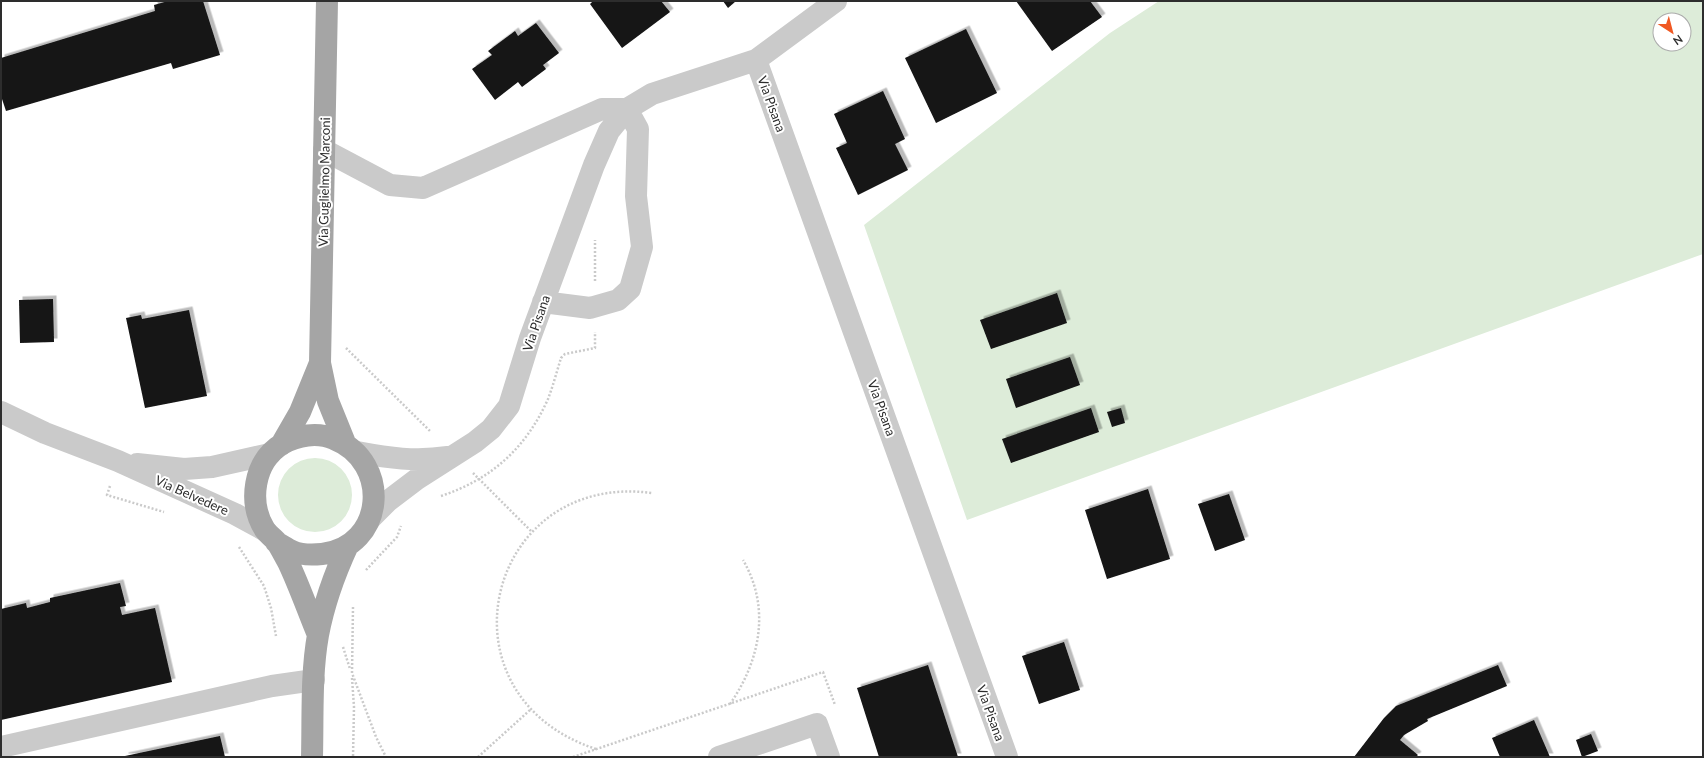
<svg xmlns="http://www.w3.org/2000/svg" width="1704" height="758" viewBox="0 0 1704 758" font-family="Lato,sans-serif">
  <defs>
    <filter id="shadow"><feDropShadow dx="3.5" dy="-3.5" stdDeviation="0" flood-color="#0004"/></filter>
  </defs>
  <rect width="100%" height="100%" fill="#fff"/>
  <path fill="#ddecd9" fill-rule="evenodd" d="M 1159,1 L 1703,1 L 1703,254 L 967,520 L 864,225 L 1110,33 ZM 1660,20 L 1684,20 L 1684,44 L 1660,44 Z
    M278 495a37 37 0 1 1 74 0a37 37 0 1 1-74 0Z"/>
  <path fill="#141414" filter="url(#shadow)" d="M 168,1 L 203,1 L 220,55 L 173,69 L 171,63 L 6,111 L 1,96 L 1,58 L 155,11 L 154,5 Z
    M 593,1 L 661,1 L 670,12 L 622,48 L 590,4 Z
    M 723,1 L 736,1 L 728,8 Z
    M 1016,1 L 1090,1 L 1102,17 L 1052,51 Z
    M 536,23 L 559,53 L 543,65 L 546,69 L 522,87 L 518,82 L 495,100 L 472,69 L 492,55 L 488,51 L 515,31 L 518,36 Z
    M 966,29 L 997,93 L 936,123 L 905,58 Z
    M 883,91 L 905,139 L 895,144 L 908,170 L 858,195 L 836,148 L 847,143 L 834,114 Z
    M 1057,293 L 1067,323 L 991,349 L 980,320 Z
    M 53,299 L 54,342 L 20,343 L 19,300 Z
    M 189,310 L 207,396 L 145,408 L 126,318 L 141,315 L 142,319 Z
    M 1070,357 L 1080,385 L 1016,408 L 1006,379 Z
    M 1091,408 L 1099,432 L 1011,463 L 1002,439 Z
    M 1121,408 L 1125,423 L 1112,427 L 1107,412 Z
    M 1148,489 L 1170,559 L 1107,579 L 1085,510 Z
    M 1229,494 L 1245,540 L 1215,551 L 1198,504 Z
    M 120,583 L 126,606 L 120,607 L 122,615 L 155,608 L 172,682 L 1,720 L 1,609 L 26,603 L 27,608 L 50,602 L 50,598 Z
    M 1064,642 L 1080,690 L 1039,704 L 1022,656 Z
    M 928,665 L 958,757 L 879,757 L 857,688 Z
    M 1498,665 L 1507,686 L 1427,719 L 1428,721 L 1404,735 L 1400,740 L 1418,755 L 1416,757 L 1354,757 L 1384,718 L 1396,706 Z
    M 1534,720 L 1550,757 L 1500,757 L 1492,738 Z
    M 1591,734 L 1598,751 L 1582,757 L 1576,740 Z
    M 220,736 L 225,757 L 125,757 L 125,756 Z"/>
  <g fill="none" stroke-linecap="round" stroke-linejoin="round">
    <path stroke="#cacaca" stroke-width="2.5" stroke-dasharray="2 2" stroke-linecap="butt" d="M 595,281 L 595,240
      M 346,348 L 431,432
      M 473,473 L 532,532
      M 110,486 L 107,495 L 164,512
      M 441,496 C 492,479 526,448 548,399 C 553,386 557,371 561,358 L 565,354 L 595,348 L 595,332
      M 239,547 L 264,586 L 271,608 L 276,636
      M 366,570 L 397,537 L 401,526
      M 353,607 L 352,673 L 376,737 L 386,757
      M 343,647 L 350,669
      M 352,678 L 354,707 L 353,757
      M 730,704 C 760,661 771,608 743,560
      M 596,749 C 432,695 486,471 652,493
      M 478,757 L 530,710
      M 573,757 L 823,672 L 835,705"/>
    <path stroke="#cacaca" stroke-width="22" d="M 756,60 L 1007,757
      M 324,150 L 390,185 L 423,188 L 602,109 L 627,109
      M 543,302 L 590,308 L 618,300 L 630,289 L 642,247 L 636,196 L 638,129 L 627,109
      M 1,412 L 45,433 L 118,461 L 235,514 L 266,531
      M 357,452 C 389,458 415,462 448,457
      M 137,464 L 184,469 L 212,467 L 270,454
      M 370,519 L 388,501 L 417,479 L 475,442 L 491,429 L 509,406 L 530,338 L 594,165 L 609,131 L 627,109 L 652,94 L 756,60 L 836,1
      M 1,747 L 272,686 L 314,680
      M 719,757 L 817,724 L 829,757"/>
    <path stroke="#a5a5a5" stroke-width="22" d="M 327,1 L 320,363 L 328,401 L 345,443
      M 281,445 L 300,412 L 320,363
      M 276,542 C 282,545 287,549 292,551 C 301,555 312,555 322,554 C 385,547 392,462 334,439 C 318,432 297,435 282,444 C 253,462 248,503 265,530 C 268,534 272,537 276,541 C 280,547 284,555 288,562 C 299,585 308,611 318,635
      M 312,757 C 313,717 311,674 318,635 C 324,603 335,573 348,545"/>
  </g>
  <g text-anchor="middle" dominant-baseline="central" stroke-width="4" stroke-linejoin="round" paint-order="stroke">
    <g font-size="13" fill="#2d2d2d" stroke="#fff">
      <text transform="translate(772 104) rotate(70)">Via Pisana</text>
      <text transform="translate(324 182) rotate(-89)">Via Guglielmo Marconi</text>
      <text transform="translate(536 323) rotate(-71)">Via Pisana</text>
      <text transform="translate(882 408) rotate(70)">Via Pisana</text>
      <text transform="translate(192 495) rotate(24)">Via Belvedere</text>
      <text transform="translate(991 713) rotate(70)">Via Pisana</text>
    </g>
  </g>
  <rect width="1704" height="758" fill="none" stroke="#2d2d2d" stroke-width="4"/>
  <g transform="translate(1672 32) rotate(144)"><circle r="19" fill="#ffffff" stroke="#ababab"/>
  <path d="M0-3L7 15L0 10L-7 15Z" fill="#f05823"/>
  <text y="-6" font-size="11" font-weight="bold" text-anchor="middle" fill="#2d2d2d">N</text>
  </g>
</svg>
